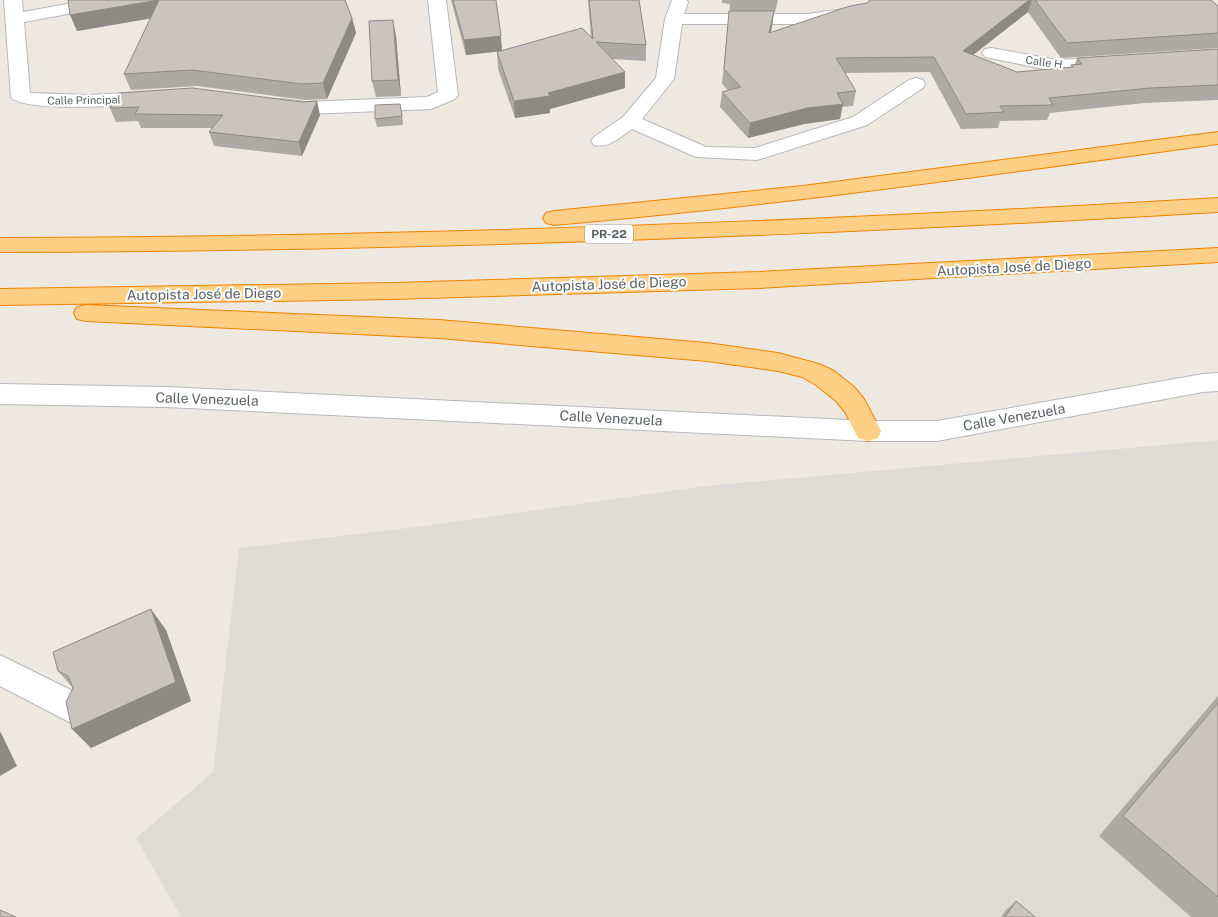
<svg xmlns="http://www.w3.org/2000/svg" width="1218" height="917" viewBox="0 0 1218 917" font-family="'Public Sans',sans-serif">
  <rect width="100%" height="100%" fill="#eee9e0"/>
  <path fill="#dedbd5" d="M 1218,440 L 1218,917 L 181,917 L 136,838 L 213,772 L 239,548 L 424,526 L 705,486 Z"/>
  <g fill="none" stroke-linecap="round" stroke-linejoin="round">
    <defs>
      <path id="street" d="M 4,0 L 22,0 L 23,12 L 89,0 L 126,0 L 123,4 L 117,5 L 24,22 L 30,93 L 87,95 L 152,92 L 159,94 L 162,98 L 159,102 L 152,104 C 129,105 22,113 11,97 Z
        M 428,0 L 446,0 L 458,95 L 455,99 L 431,109 L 306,114 L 275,109 L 272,105 L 275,101 L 282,99 L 306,102 L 427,97 L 438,92 Z
        M 672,0 L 686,0 L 688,2 L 684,14 L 808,14 L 850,8 L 856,9 L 859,13 L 856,17 L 850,18 L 808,24 L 682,24 L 674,79 L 642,119 L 706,147 L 755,148 L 853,117 L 909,80 L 916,78 L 923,80 L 925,84 L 923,88 L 867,125 L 757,160 L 696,157 L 632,129 C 620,137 609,149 594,145 L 591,141 L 594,137 L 623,117 L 656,78 L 665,19 Z
        M 991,48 L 1058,60 L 1107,57 L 1114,59 L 1116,63 L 1114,67 L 1107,69 L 1058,72 L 985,57 L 982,53 L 985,49 Z
        M 1218,373 L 1218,391 L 1203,392 L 937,441 L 868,441 L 166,407 L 0,404 L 0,384 L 166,387 L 868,421 L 937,421 L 1203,374 Z
        M 0,655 L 85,697 L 90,708 L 85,719 L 73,724 L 0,686 Z"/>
      <path id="highway" d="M 1218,132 L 1218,144 C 997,174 776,206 554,225 L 546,223 L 543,218 L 546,213 L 554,211 L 803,186 Z
        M 1218,198 L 1218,212 C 812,236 407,251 0,252 L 0,238 C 407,237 812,222 1218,198 Z
        M 1218,248 L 1218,262 L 759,288 L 394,299 L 0,305 L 0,289 L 394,283 L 759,272 Z
        M 86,305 L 439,320 L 707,343 L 778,353 L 819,364 L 834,371 L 854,387 L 864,399 L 881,431 L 878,438 L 868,441 L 858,438 L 845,412 L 836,401 L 816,385 L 802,377 L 778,371 L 707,361 L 439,338 L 86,321 L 77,319 L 74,313 L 77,307 Z"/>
    </defs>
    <use href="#street" stroke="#b4b8bd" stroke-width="2"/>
    <use href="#highway" stroke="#ee8200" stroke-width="2"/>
    <use href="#street" fill="#fff" fill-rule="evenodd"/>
    <use href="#highway" fill="#ffcf86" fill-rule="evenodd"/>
  </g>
  <path fill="#ada9a3" d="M 68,0 L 352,18 L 356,33 L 327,99 L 306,100 L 197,86 L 131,90 L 124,74 L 151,18 L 77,31 Z
    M 451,0 L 496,0 L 502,51 L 466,55 Z
    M 588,0 L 639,0 L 646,45 L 646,61 L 612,59 L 625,88 L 550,109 L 550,113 L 515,118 L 498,69 L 497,52 L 591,38 Z
    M 722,0 L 778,0 L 775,12 L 774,12 L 771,33 L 867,3 L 870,0 L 1211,0 L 1218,6 L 1218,48 L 1061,58 L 1028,12 L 973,55 L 1017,72 L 1070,68 L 1071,65 L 1075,64 L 1077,58 L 1218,49 L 1218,100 L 1144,103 L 1050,113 L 1047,120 L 1000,121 L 998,128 L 961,129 L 930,72 L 845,73 L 856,91 L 853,106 L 842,107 L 840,119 L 804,124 L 748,138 L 720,107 L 722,92 L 728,90 L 722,84 L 730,4 L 722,3 Z
    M 396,36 L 401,96 L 376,97 L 372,81 Z
    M 118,93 L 320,115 L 302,156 L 214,146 L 209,132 L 212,128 L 141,128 L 138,121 L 116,122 L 110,108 Z
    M 402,112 L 403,125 L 377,127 L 375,119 Z
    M 166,630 L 191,701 L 91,748 L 73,688 L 58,671 Z
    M 1218,696 L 1218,917 L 1191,917 L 1099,836 Z
    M 1016,901 L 1035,917 L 1001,917 L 1005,911 Z"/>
  <path fill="#8d8985" d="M 159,0 L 165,16 L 77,31 L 70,15 Z
    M 1029,0 L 1032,0 L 1028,12 L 959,66 L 963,51 Z
    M 774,11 L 772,26 L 767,48 L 769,33 Z
    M 352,18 L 356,33 L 327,99 L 323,83 Z
    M 393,20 L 396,36 L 401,96 L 398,80 Z
    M 501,36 L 502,51 L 466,55 L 464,40 Z
    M 625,72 L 625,88 L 550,109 L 550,113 L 515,118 L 514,101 L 548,93 Z
    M 317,101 L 320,115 L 302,156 L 299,142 Z
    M 843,104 L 840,119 L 804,124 L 748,138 L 750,123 L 807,108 Z
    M 151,609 L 166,630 L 191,701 L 91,748 L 72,729 Z
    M 0,731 L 17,766 L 0,776 Z"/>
  <path fill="#c9c4be" stroke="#8d8985" d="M 68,0 L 345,0 L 352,18 L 323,83 L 302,84 L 192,70 L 124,74 L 159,0 L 70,15 Z
    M 453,0 L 496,0 L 501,36 L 464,40 Z
    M 589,0 L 639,0 L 646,45 L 596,42 L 625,72 L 548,93 L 550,96 L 514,101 L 497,52 L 582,28 L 593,39 Z
    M 870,0 L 1029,0 L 963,51 L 1017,72 L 1073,67 L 1071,65 L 1082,64 L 1077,58 L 1218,49 L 1218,85 L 1151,88 L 1049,98 L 1053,105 L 1000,106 L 1004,112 L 966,114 L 934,57 L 836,58 L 856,91 L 837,93 L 843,104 L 807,108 L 750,123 L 722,92 L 741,87 L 724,69 L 729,11 L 774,11 L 769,33 L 850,6 L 867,3 Z
    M 1035,0 L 1211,0 L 1218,6 L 1218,33 L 1067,43 Z
    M 393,20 L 398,80 L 372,81 L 369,21 Z
    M 192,88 L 302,102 L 317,101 L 299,142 L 209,132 L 223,115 L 135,114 L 139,107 L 110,108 L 118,93 Z
    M 400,104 L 402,116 L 375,119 L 375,105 Z
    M 151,609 L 176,682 L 72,729 L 66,702 L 73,688 L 68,676 L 58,671 L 53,652 Z
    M 1218,703 L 1218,897 L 1123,816 Z
    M 1016,901 L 1035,917 L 1005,917 Z
    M 0,910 L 16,917 L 0,917 Z"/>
  <g text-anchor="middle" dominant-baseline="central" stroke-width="4" stroke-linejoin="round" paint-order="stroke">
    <g font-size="11" fill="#595f63" stroke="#fff">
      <text transform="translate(1044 62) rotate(8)">Calle H</text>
      <text transform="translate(84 100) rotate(-1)">Calle Principal</text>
    </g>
    <rect fill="#fff" stroke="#8b8f92" stroke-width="1" x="585" y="224.5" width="48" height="19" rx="4"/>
    <g font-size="12" font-weight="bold" fill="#595f63">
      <text x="609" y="234">PR-22</text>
    </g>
    <g font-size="14" fill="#595f63" stroke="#fff">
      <text transform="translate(1014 267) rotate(-3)">Autopista José de Diego</text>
      <text transform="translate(609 284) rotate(-2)">Autopista José de Diego</text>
      <text transform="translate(204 294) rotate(-1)">Autopista José de Diego</text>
      <text transform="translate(207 399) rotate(2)">Calle Venezuela</text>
      <text transform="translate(1014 417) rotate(-10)">Calle Venezuela</text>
      <text transform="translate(611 418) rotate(3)">Calle Venezuela</text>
    </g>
  </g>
</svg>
